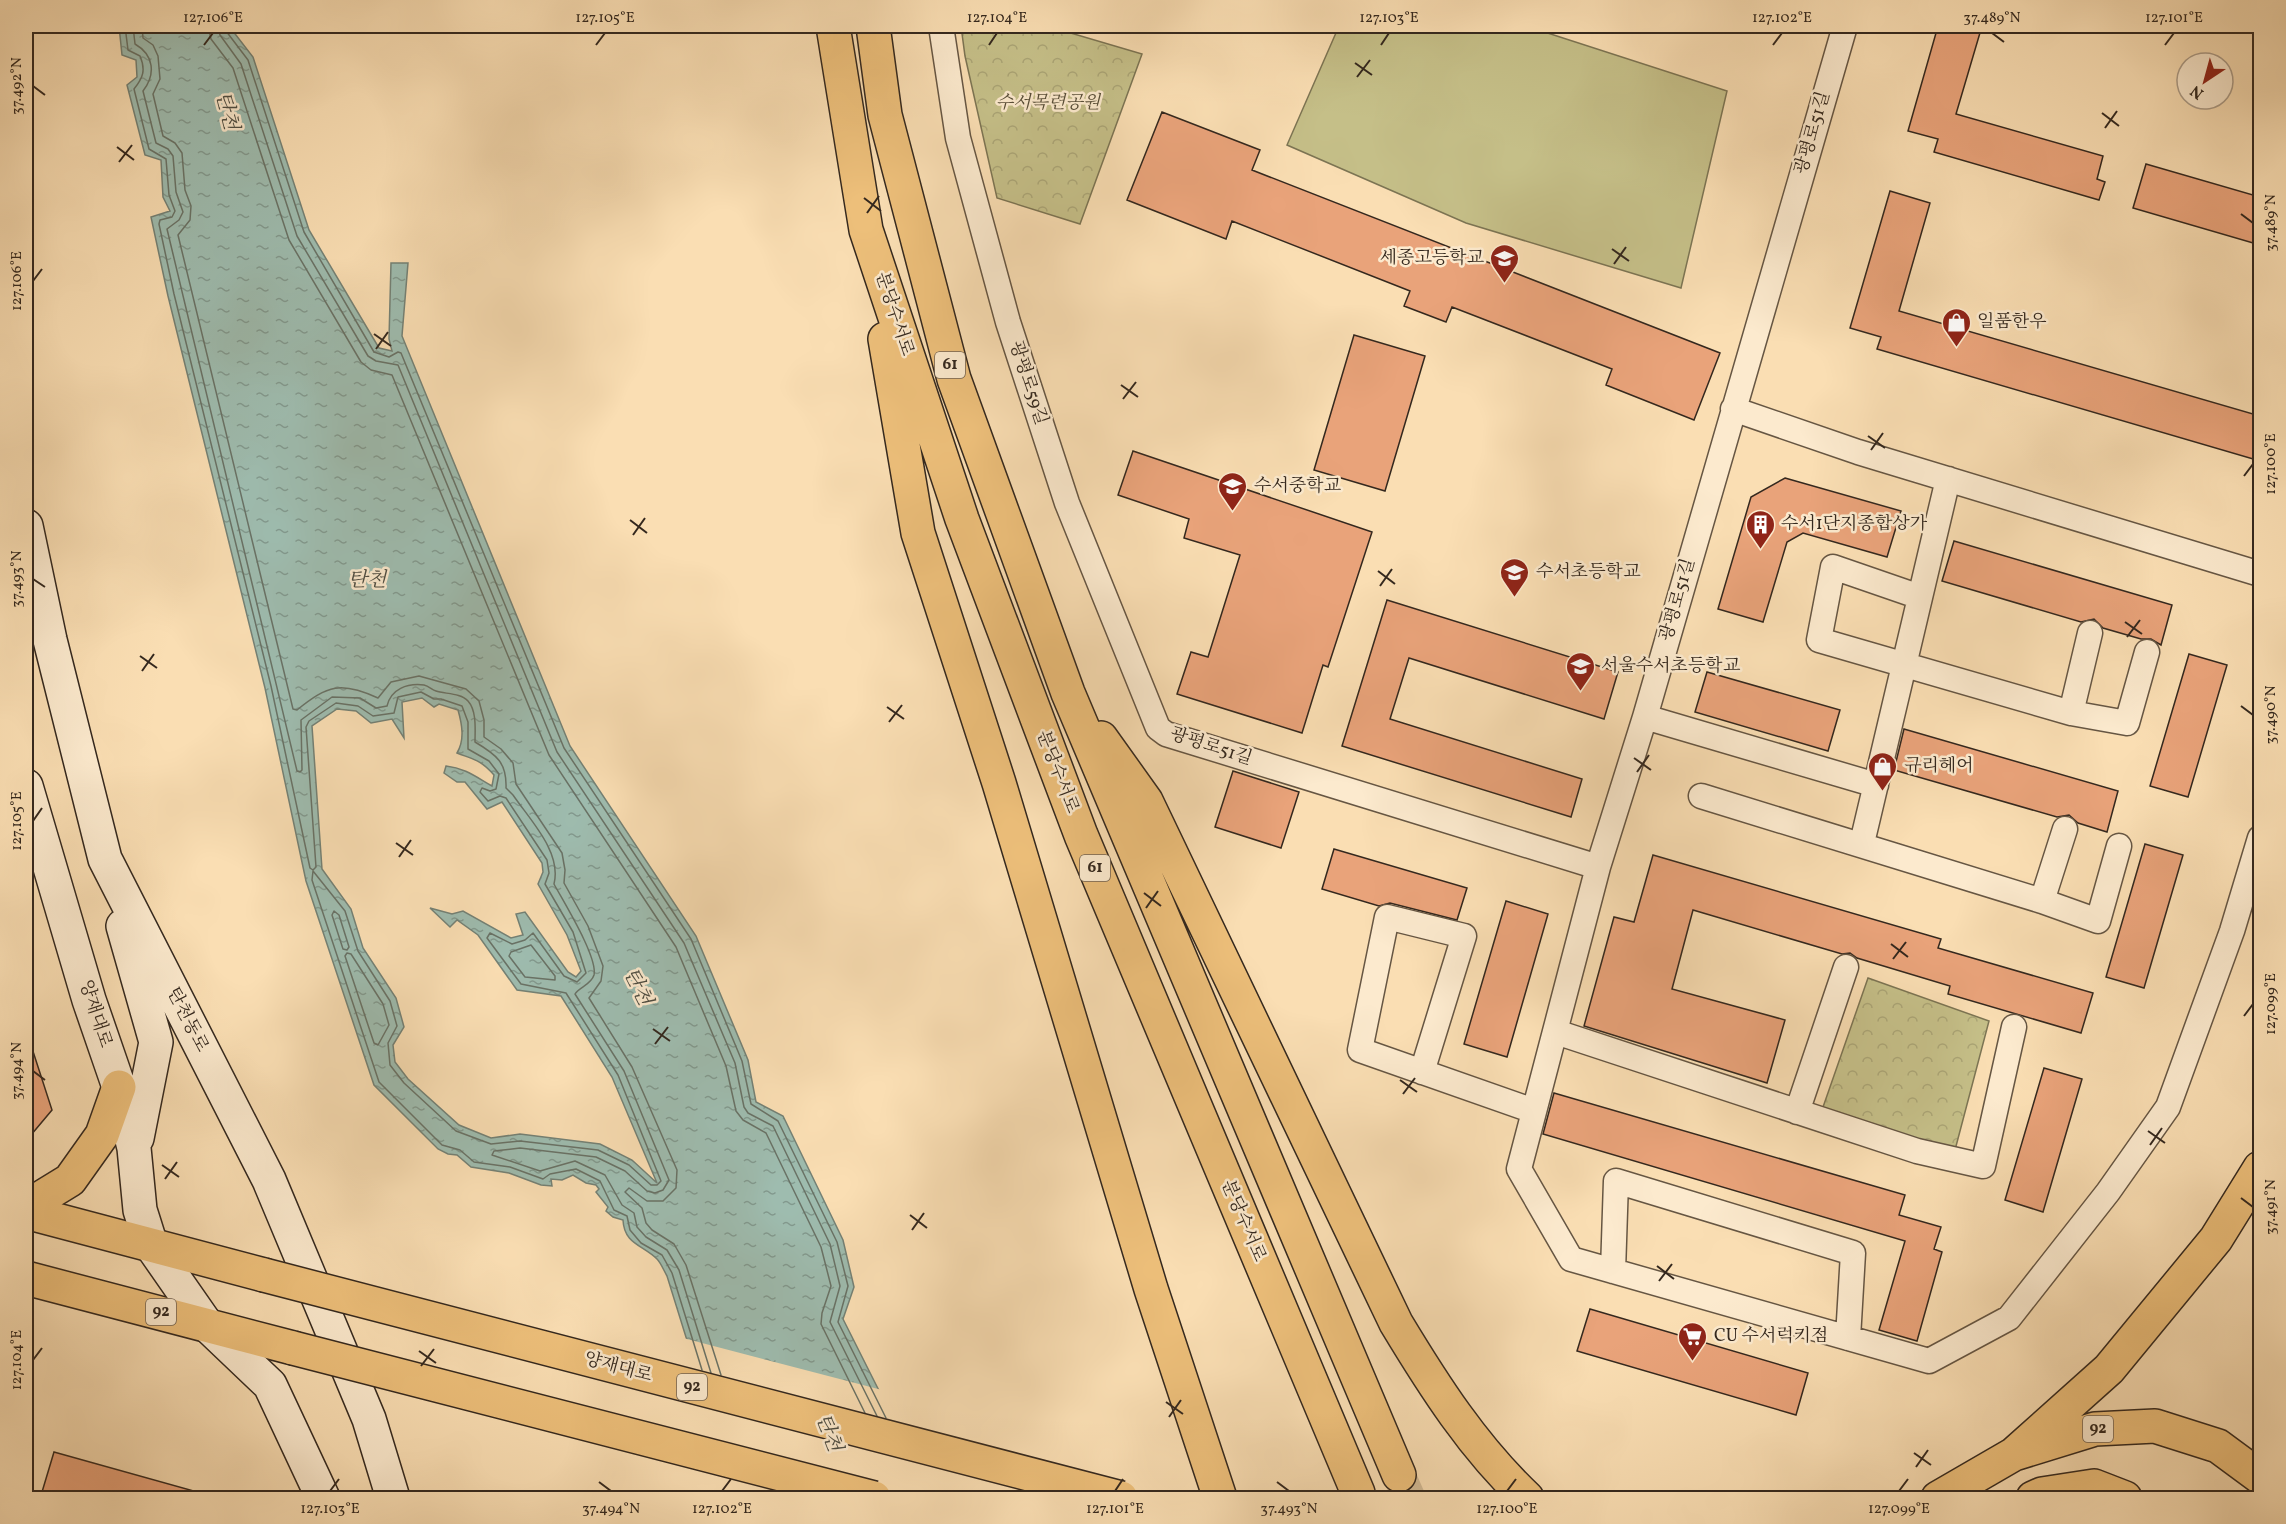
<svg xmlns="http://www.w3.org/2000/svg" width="2286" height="1524" viewBox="0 0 2286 1524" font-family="Vollkorn,'Noto Serif KR',serif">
  <defs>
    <pattern id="park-crowns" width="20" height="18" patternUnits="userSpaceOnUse" patternTransform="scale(1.5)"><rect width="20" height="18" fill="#c5bf88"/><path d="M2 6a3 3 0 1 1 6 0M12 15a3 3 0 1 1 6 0" fill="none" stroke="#aaa475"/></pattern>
    <pattern id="water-ripples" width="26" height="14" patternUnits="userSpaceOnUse" patternTransform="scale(1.5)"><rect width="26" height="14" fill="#9ebcaf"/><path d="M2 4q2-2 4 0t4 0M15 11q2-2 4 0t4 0" fill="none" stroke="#82998e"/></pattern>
  </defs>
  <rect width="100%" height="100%" fill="#fadeb3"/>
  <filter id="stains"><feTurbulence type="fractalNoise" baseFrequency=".00333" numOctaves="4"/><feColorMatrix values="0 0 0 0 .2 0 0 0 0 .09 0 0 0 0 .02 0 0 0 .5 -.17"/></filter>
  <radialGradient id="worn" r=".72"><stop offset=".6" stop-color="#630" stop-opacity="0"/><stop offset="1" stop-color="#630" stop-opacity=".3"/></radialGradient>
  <path fill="url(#park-crowns)" stroke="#7c7453" stroke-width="1.5" d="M 961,26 L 1047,26 L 1142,54 L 1080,224 L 997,198 L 965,56 Z
    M 1868,978 L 1989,1021 L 1955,1150 L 1822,1110 Z"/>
  <path fill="#c5bf88" stroke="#7c7453" stroke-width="1.5" d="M 1339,26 L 1526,26 L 1727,91 L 1681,288 L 1466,223 L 1287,145 Z"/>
  <path fill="url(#water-ripples)" stroke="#748175" stroke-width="1.5" fill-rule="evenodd" d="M 119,26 L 229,26 L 253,57 L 309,230 L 379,348 L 392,351 L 389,339 L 391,263 L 408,263 L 402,336 L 570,746 L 696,936 L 748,1060 L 756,1102 L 783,1116 L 843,1240 L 854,1287 L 843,1319 L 933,1498 L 736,1498 L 667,1276 C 664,1271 661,1263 657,1259 C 643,1245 624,1244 623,1220 L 613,1217 L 606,1211 L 608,1207 L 596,1192 L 599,1189 L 596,1185 L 586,1183 L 573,1175 L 562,1180 L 551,1179 L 552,1186 L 541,1185 L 509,1173 L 471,1167 L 457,1155 L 448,1154 L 438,1149 L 374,1085 L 306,881 L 265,688 L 168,296 L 151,217 L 170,211 L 163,197 L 161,160 L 145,155 L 127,85 L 137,77 L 136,60 L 122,55 ZM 422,698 L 434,707 L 439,704 L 458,710 C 462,724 465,740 457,753 C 475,760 481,760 494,775 L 492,786 C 476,777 465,768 446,766 L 444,773 L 457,782 L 465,782 L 487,809 L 502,802 L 542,863 L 543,872 L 538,884 L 567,935 L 581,971 L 576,977 L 568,972 L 525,912 L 516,914 L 523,935 L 511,938 L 463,911 L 452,914 L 430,908 L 450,927 L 457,920 L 478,935 L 517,990 L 561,996 L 612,1077 L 657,1183 L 632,1160 L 600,1144 L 520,1134 L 491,1138 L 459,1125 L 408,1079 L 395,1062 L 393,1045 L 404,1027 L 396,998 L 363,948 L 351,909 L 322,869 L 312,726 L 337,709 L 356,711 L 371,723 L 392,719 L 404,738 L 402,702 Z"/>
  <path fill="#fadeb3" d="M 683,1338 L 882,1390 L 936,1498 L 733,1498 Z"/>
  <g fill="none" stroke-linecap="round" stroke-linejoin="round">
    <path stroke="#697266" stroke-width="1.5" d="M 125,26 L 128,50 L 140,56 C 146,70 143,78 134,89 L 149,149 L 166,159 L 169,195 L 175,211 L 172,217 L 160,220 L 159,224 L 174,294 L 271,686 L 310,868 L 313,870 L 316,867 L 306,727 L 309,721 L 336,703 L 358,706 L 373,716 L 394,713 L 398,697 L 421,692 L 434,699 L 441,699 L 462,706 L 468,722 L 468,749 L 489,761 L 499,774 L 496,789 L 490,791 L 482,788 L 480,792 L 488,801 L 500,796 L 506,798 L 547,860 L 549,873 L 545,884 L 573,932 L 586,973 L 577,982 L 564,976 L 533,933 L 525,940 L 512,944 L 490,933 L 487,938 L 521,984 L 566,993 L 618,1075 L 661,1181 L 657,1185 L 651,1185 L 629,1165 L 598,1150 L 520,1141 L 491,1144 L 456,1131 L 404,1083 L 390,1065 L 388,1043 L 397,1026 L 390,1001 L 358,951 L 345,911 L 313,871 L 312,880 L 379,1082 L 442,1145 L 460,1150 L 474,1162 L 510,1167 L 543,1179 L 550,1174 L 576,1169 L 600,1181 L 614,1210 L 627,1216 L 630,1230 L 641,1243 L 662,1255 L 672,1273 L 702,1370
      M 133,26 L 135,44 C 154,55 156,74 143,91 L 156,143 L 168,149 L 173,156 L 176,192 L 183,212 L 179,220 L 167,229 L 297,771 L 300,772 L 302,770 L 301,720 L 332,697 L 360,698 L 376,708 L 387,706 C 391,689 407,683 424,685 C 429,686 432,690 436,691 C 445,694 461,693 468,701 C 477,711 475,730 475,742 C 497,755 507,763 506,788 L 513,795 C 530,820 562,852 554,884 C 563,901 598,957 594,975 C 591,985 579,987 575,994 L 624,1071 L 669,1180 L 663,1190 L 655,1193 L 647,1191 L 625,1171 L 596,1157 L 520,1148 L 494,1151 L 492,1155 L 540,1171 L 575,1161 L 605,1175 L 622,1205 L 634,1213 L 637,1227 L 646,1237 L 667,1250 L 679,1270 L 711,1373
      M 142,26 L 143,38 L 153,45 L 158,56 L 160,79 L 153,94 L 163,136 L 175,143 L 182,153 L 185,190 L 191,206 L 190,220 L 178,235 L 293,709 L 297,710 C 328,685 341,681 378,698 L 391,682 L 419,676 L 466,689 L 479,701 L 484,720 L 484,737 L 501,749 L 513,763 L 516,784 L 562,853 L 565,870 L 564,883 L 588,926 L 603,966 L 601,981 L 589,998 L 632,1067 L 677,1170 L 676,1188 L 663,1201 L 647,1201 L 629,1188 L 625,1192 L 642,1208 L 646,1223 L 652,1230 L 674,1244 L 686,1265 L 721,1375
      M 208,26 L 211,39 L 233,68 L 289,240 L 361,362 L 371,370 L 392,375 L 549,755 L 676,947 L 726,1066 L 736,1111 L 743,1120 L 766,1133 L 821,1247 L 831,1286 L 822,1313 L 821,1324 L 865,1413
      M 217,26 L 220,35 L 241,64 L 297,236 L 368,356 L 376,361 L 398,365 L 557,752 L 684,943 L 735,1063 L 744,1107 L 748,1113 L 773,1126 L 830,1244 L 840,1286 L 830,1322 L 877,1416
      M 225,26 L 226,31 L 248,60 L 304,232 L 374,352 L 389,357 L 398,352 L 401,353 L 564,748 L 691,939 L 742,1061 L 751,1104 L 778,1121 L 837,1242 L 848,1286 L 838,1322 L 886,1418
      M 334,911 L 339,915 L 349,947 L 347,950 L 343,949 L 332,915 Z
      M 531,945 L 555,976 L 555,980 L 525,977 L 509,956 L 511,952 Z
      M 347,953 L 351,954 L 383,1004 L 389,1025 L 378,1045 L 374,1043 L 345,956 Z"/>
  </g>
  <path fill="#e9a37a" stroke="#34281e" stroke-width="1.5" d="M 1938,26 L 1982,26 L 1956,114 L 2103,156 L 2097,179 L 2105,182 L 2099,200 L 1934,152 L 1938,139 L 1908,131 Z
    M 1162,112 L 1260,150 L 1252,170 L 1720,353 L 1694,420 L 1606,385 L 1612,369 L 1452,307 L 1446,322 L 1404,306 L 1410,291 L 1232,221 L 1226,239 L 1127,200 Z
    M 2146,164 L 2260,197 L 2260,245 L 2133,208 Z
    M 1890,191 L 1930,203 L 1899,311 L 2260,416 L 2260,461 L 1877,349 L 1881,337 L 1850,328 Z
    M 1354,335 L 1425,356 L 1385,491 L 1314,470 Z
    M 1133,451 L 1372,532 L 1328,667 L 1323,665 L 1302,733 L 1177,694 L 1191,652 L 1208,657 L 1240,555 L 1184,538 L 1189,519 L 1118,495 Z
    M 1785,478 L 1901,511 L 1887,557 L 1803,533 L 1787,542 L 1763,622 L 1718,609 L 1751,497 Z
    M 1954,541 L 2172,605 L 2161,645 L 2151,639 L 2141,639 L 2103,628 L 2094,619 L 2081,622 L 1942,581 Z
    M 1387,600 L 1618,672 L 1604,719 L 1409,658 L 1390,719 L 1582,779 L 1571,817 L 1342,746 Z
    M 2189,654 L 2227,665 L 2188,797 L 2150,786 Z
    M 1707,672 L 1840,710 L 1828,751 L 1695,712 Z
    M 1904,729 L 2118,791 L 2107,832 L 2078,823 L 2069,815 L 2057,817 L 1894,770 Z
    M 1233,771 L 1299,792 L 1281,848 L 1215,827 Z
    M 2145,844 L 2183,855 L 2144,988 L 2106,977 Z
    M 1334,849 L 1467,888 L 1457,920 L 1390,903 L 1379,906 L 1322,889 Z
    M 1653,855 L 1941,939 L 1938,948 L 2093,993 L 2081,1033 L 1948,994 L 1950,986 L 1857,958 L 1850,953 L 1842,954 L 1693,910 L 1672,989 L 1785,1020 L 1767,1083 L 1584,1026 L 1614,917 L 1634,922 Z
    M 1506,901 L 1548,914 L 1507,1057 L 1464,1044 Z
    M 29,1039 L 52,1110 L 26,1141 L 26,1040 Z
    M 2044,1068 L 2082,1079 L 2043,1212 L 2005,1200 Z
    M 1554,1093 L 1905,1195 L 1899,1215 L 1941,1227 L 1934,1249 L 1942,1252 L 1917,1341 L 1879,1330 L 1905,1241 L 1543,1134 Z
    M 1590,1309 L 1808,1373 L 1796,1415 L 1577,1351 Z
    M 54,1452 L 201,1493 L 201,1498 L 66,1498 L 42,1492 Z"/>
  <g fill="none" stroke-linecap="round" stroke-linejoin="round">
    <path stroke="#d2ba95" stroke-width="33" stroke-dasharray="33 16" stroke-linecap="butt" d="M 1399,1475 L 1409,1498"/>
    <defs>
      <path id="street" d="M 941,26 L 958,138 L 1008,322 L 1067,503 L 1158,728 L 1166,734 L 1598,867 L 1645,717 L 1845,26
        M 1733,409 L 1858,452 L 2260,574
        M 1920,597 L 1833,567 L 1819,640 L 2071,713 L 2090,633
        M 2071,713 L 2127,723 L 2147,652
        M 1645,717 L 1876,785
        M 1701,796 L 2042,901 L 2065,829
        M 1862,843 L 1948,479
        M 1598,867 L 1519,1169 L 1571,1259 L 1929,1361 L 2009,1318 L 2108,1192 L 2168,1107 L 2232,931 L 2260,838
        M 2042,901 L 2098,921 L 2119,846
        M 1556,1032 L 1917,1151 L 1983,1166 L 2014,1027
        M 1422,1072 L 1464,936 L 1387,917 L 1360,1050 L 1534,1111
        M 1797,1112 L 1846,967
        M 1613,1271 L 1616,1181 L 1853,1253 L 1848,1338"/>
      <path id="secondary" d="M 26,526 L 50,640 L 105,859 L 269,1180 L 369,1419 L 393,1498
        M 26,786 L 89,1000 L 119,1087 L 134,1148 L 140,1210 L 151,1245 L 206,1324 L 270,1385 L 323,1498
        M 123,926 L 156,1042 L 137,1138"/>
      <path id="primary" d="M 26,1207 L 70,1180 L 102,1135 L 119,1087
        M 26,1212 L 264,1275
        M 26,1278 L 293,1348
        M 2014,1454 L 2109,1369 L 2216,1239 L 2260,1168
        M 1938,1498 L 2014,1454 L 2095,1429 L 2155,1426 L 2218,1446 L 2260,1477
        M 2033,1498 L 2042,1494 L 2094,1486 L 2125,1498"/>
      <path id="highway" d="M 833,26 L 866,230 L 962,519 L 1081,835 L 1358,1493
        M 873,26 L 885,115 L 954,379 L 1068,693 L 1399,1475
        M 885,339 L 918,533 L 999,783 L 1151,1289 L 1220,1498
        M 1101,738 L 1146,801 L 1396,1323 C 1434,1386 1473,1447 1527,1498"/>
    </defs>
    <use href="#street" stroke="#665643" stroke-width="27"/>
    <use href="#secondary" stroke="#34281e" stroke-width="36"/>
    <use href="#primary" stroke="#34281e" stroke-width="36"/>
    <use href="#highway" stroke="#34281e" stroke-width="36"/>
    <use href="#street" stroke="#fceace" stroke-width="24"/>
    <use href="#secondary" stroke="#fceace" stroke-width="33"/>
    <use href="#primary" stroke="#edbf7a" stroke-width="33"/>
    <use href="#highway" stroke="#edbf7a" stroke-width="33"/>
    <defs>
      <path id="primary-bridge" d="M 264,1275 L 1121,1498
        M 293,1348 L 874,1498"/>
    </defs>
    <use href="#primary-bridge" stroke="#34281e" stroke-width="36" stroke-linecap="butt"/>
    <use href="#primary-bridge" stroke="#edbf7a" stroke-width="33"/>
  </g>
  <path fill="none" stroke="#34281e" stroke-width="2" d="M 1992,33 L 2004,42M 204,45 L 213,33M 596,45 L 605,33M 989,45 L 997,33M 1381,45 L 1389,33M 1773,45 L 1782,33M 2165,45 L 2174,33M 1355,63 L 1372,75M 1357,77 L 1370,60M 33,86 L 45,95M 2102,113 L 2119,126M 2105,128 L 2117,111M 117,147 L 134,160M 119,162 L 132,145M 864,198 L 881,211M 867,213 L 879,196M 2241,214 L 2253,223M 1612,249 L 1629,261M 1614,264 L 1626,247M 33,281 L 42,269M 374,334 L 391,346M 376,349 L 388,332M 1121,385 L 1138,397M 1123,399 L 1136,382M 1868,436 L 1885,448M 1871,450 L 1883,433M 2244,476 L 2253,464M 630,520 L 647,533M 633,535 L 645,518M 1378,571 L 1395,584M 33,579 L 45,587M 1380,586 L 1392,569M 2125,622 L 2142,634M 2127,637 L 2140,620M 140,656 L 157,668M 142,671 L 154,654M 2241,706 L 2253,715M 887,707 L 904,719M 889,722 L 902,705M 1634,758 L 1651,770M 1637,772 L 1649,755M 33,821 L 42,808M 396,843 L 413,855M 399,857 L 411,840M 1144,893 L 1161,906M 1146,908 L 1158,891M 1891,944 L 1908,957M 1893,959 L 1906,942M 2244,1016 L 2253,1004M 653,1029 L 670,1041M 655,1044 L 668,1027M 33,1071 L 45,1080M 1400,1080 L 1417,1092M 1403,1094 L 1415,1078M 2148,1131 L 2165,1143M 2150,1145 L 2162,1128M 162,1165 L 179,1177M 165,1179 L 177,1162M 2241,1198 L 2253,1207M 910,1215 L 927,1228M 912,1230 L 924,1213M 1657,1266 L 1674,1279M 1659,1281 L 1672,1264M 419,1351 L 436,1363M 33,1360 L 42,1348M 421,1366 L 434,1349M 1166,1402 L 1183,1414M 1169,1417 L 1181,1400M 1914,1453 L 1931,1465M 1916,1467 L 1928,1450M 599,1482 L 611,1491M 1277,1482 L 1289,1491M 330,1491 L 339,1479M 722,1491 L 731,1479M 1115,1491 L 1123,1479M 1507,1491 L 1516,1479M 1899,1491 L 1908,1479"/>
  <defs>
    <symbol id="school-pin" viewBox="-11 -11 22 30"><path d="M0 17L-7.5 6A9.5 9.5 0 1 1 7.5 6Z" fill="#8f2418" stroke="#fceace"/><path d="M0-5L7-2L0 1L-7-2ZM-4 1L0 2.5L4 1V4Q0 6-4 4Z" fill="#fff"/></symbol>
    <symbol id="shop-pin" viewBox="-11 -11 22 30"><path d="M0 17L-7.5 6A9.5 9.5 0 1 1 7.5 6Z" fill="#8f2418" stroke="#fceace"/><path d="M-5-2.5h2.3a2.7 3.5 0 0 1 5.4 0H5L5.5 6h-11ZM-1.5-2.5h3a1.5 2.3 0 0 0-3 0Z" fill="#fff"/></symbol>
    <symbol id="building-pin" viewBox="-11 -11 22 30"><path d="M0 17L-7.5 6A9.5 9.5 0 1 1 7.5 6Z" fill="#8f2418" stroke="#fceace"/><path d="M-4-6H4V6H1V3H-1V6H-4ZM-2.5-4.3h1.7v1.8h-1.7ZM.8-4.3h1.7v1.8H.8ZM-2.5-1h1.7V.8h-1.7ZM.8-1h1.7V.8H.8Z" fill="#fff"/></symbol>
    <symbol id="supermarket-pin" viewBox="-11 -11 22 30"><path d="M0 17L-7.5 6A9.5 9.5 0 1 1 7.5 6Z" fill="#8f2418" stroke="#fceace"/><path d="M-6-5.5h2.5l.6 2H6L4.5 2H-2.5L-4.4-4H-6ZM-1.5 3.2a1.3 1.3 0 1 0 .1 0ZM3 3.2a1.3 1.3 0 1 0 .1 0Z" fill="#fff"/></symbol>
  </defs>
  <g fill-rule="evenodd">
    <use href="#school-pin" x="1488" y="242" width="33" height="45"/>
    <use href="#shop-pin" x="1940" y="306" width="33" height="45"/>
    <use href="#school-pin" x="1216" y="470" width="33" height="45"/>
    <use href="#building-pin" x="1744" y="508" width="33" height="45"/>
    <use href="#school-pin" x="1498" y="556" width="33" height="45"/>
    <use href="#school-pin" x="1564" y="650" width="33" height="45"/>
    <use href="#shop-pin" x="1866" y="750" width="33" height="45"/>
    <use href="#supermarket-pin" x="1676" y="1320" width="33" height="45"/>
  </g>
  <g text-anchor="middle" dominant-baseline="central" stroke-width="5" stroke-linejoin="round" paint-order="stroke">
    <g fill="#fceace" stroke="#706253" stroke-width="1.5">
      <rect x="935" y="352" width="30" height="26" rx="4.5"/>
      <rect x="1080" y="855" width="30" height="26" rx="4.5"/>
      <rect x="146" y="1299" width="30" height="26" rx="4.5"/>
      <rect x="677" y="1374" width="30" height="26" rx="4.5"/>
      <rect x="2083" y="1416" width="30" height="26" rx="4.5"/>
    </g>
    <g font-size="16" font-weight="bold" fill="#34281e">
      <text x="950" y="365">61</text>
      <text x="1095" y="868">61</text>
      <text x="161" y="1312">92</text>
      <text x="692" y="1387">92</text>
      <text x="2098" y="1429">92</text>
    </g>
    <g font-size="18" font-style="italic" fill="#584e38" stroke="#fceace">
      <text x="1048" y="103">수서목련공원</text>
    </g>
    <g font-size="18" fill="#34281e" stroke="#fceace">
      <text transform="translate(1813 133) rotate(-74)">광평로51길</text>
      <text transform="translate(894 314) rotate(72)">분당수서로</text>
      <text transform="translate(1028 383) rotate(72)">광평로59길</text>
      <text transform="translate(1678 600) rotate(-74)">광평로51길</text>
      <text transform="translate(1211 747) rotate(18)">광평로51길</text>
      <text transform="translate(1057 772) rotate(69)">분당수서로</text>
      <text transform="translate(95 1014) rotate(72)">양재대로</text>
      <text transform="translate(187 1020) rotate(63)">탄천동로</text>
      <text transform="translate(1243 1221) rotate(67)">분당수서로</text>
      <text transform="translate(618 1368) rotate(15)">양재대로</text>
    </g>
    <g font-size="18" fill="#34281e" stroke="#fceace" text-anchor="start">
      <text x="1484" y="258" text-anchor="end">세종고등학교</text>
      <text x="1977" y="322">일품한우</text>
      <text x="1254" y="486">수서중학교</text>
      <text x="1781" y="524">수서1단지종합상가</text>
      <text x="1536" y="572">수서초등학교</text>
      <text x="1601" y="666">서울수서초등학교</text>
      <text x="1904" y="766">규리헤어</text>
      <text x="1714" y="1336">CU 수서럭키점</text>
    </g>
    <g font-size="20" font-style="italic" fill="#4e4d42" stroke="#fceace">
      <text transform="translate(226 111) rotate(76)">탄천</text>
      <text x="367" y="581">탄천</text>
      <text transform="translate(637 987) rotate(64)">탄천</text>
      <text transform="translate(828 1433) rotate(69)">탄천</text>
    </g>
  </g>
  <rect width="2286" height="1524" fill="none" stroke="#fadeb3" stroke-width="66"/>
  <g transform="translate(2205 81) rotate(216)"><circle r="28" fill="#fceace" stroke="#ac9c88" stroke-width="1.5"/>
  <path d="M0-4.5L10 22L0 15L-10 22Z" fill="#8f2418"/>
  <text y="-9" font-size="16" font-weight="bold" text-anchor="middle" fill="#34281e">N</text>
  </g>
  <rect x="33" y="33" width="2220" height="1458" fill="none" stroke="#34281e" stroke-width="2"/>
  <g font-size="15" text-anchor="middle" fill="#34281e">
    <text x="213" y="22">127.106°E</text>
    <text x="605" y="22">127.105°E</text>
    <text x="997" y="22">127.104°E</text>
    <text x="1389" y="22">127.103°E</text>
    <text x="1782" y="22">127.102°E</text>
    <text x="1992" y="22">37.489°N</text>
    <text x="2174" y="22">127.101°E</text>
    <text transform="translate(16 86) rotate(-90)" y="5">37.492°N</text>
    <text transform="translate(2270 223) rotate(-90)" y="5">37.489°N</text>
    <text transform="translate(16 281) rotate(-90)" y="5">127.106°E</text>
    <text transform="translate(2270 464) rotate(-90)" y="5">127.100°E</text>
    <text transform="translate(16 579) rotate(-90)" y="5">37.493°N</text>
    <text transform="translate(2270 715) rotate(-90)" y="5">37.490°N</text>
    <text transform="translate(16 821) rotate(-90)" y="5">127.105°E</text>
    <text transform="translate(2270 1004) rotate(-90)" y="5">127.099°E</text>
    <text transform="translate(16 1071) rotate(-90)" y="5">37.494°N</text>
    <text transform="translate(2270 1207) rotate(-90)" y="5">37.491°N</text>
    <text transform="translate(16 1360) rotate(-90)" y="5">127.104°E</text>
    <text x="330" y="1513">127.103°E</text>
    <text x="611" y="1513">37.494°N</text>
    <text x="722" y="1513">127.102°E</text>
    <text x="1115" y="1513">127.101°E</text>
    <text x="1289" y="1513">37.493°N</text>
    <text x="1507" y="1513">127.100°E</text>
    <text x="1899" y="1513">127.099°E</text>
  </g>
  <rect width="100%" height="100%" filter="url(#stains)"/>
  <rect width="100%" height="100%" fill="url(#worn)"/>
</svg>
